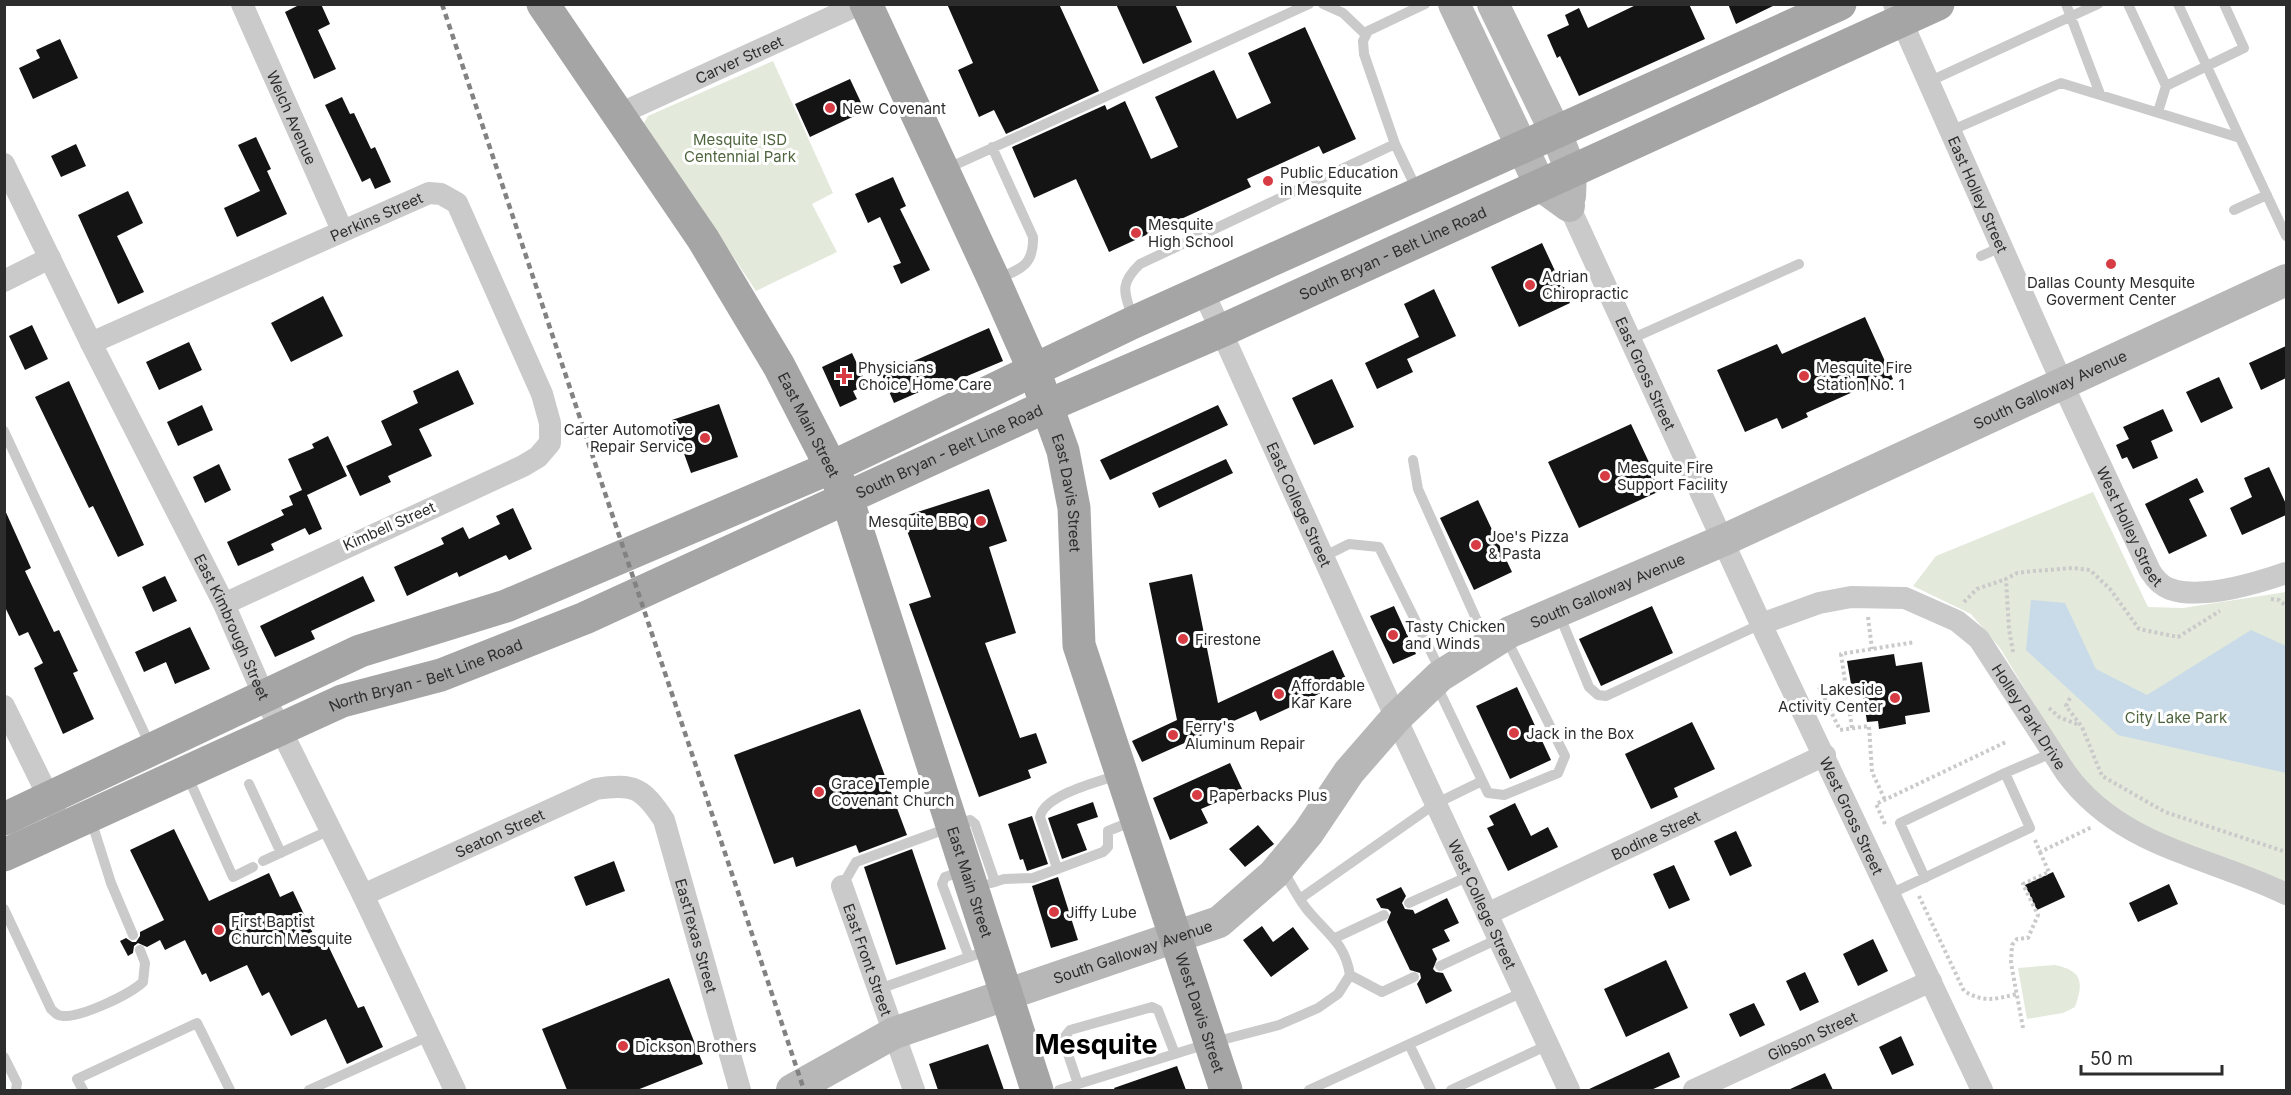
<svg xmlns="http://www.w3.org/2000/svg" width="2291" height="1095" viewBox="0 0 2291 1095" font-family="Inter,sans-serif">
  <rect width="100%" height="100%" fill="#fff"/>
  <path fill="#e3e9db" d="M 773,61 L 833,193 L 812,204 L 837,252 L 756,291 L 644,123 L 648,116 Z
    M 2093,492 L 2148,607 L 2183,608 L 2286,592 L 2286,889 L 2122,816 L 2077,774 L 2000,648 L 1971,614 L 1913,586 L 1936,556 Z
    M 2055,965 C 2082,971 2084,981 2075,1007 L 2063,1013 L 2027,1019 L 2018,968 Z"/>
  <path fill="#c9dbe8" d="M 2031,600 L 2065,603 L 2096,669 L 2147,695 L 2251,630 L 2286,646 L 2286,773 L 2118,735 L 2026,650 Z"/>
  <path fill="#141414" d="M 301,4 L 321,4 L 330,24 L 318,30 L 336,69 L 314,79 L 285,12 Z
    M 947,4 L 1059,4 L 1099,91 L 1006,134 L 994,110 L 979,117 L 958,70 L 973,63 Z
    M 1116,4 L 1175,4 L 1192,42 L 1143,64 Z
    M 1638,4 L 1689,4 L 1705,39 L 1579,96 L 1560,56 L 1557,58 L 1547,35 L 1569,25 L 1565,15 L 1579,8 L 1588,28 Z
    M 1728,4 L 1777,4 L 1736,24 Z
    M 1305,27 L 1356,139 L 1323,154 L 1319,146 L 1247,179 L 1251,187 L 1109,252 L 1076,179 L 1034,198 L 1012,147 L 1105,105 L 1107,110 L 1125,101 L 1151,159 L 1178,147 L 1155,97 L 1214,70 L 1237,119 L 1271,103 L 1248,53 Z
    M 60,39 L 78,78 L 33,99 L 19,68 L 40,58 L 36,50 Z
    M 850,79 L 865,111 L 810,137 L 795,104 Z
    M 342,97 L 350,114 L 354,113 L 371,149 L 375,147 L 391,182 L 375,189 L 370,178 L 362,182 L 325,105 Z
    M 256,137 L 271,169 L 267,171 L 287,214 L 237,237 L 224,208 L 260,191 L 238,145 Z
    M 76,144 L 86,166 L 61,177 L 51,156 Z
    M 893,177 L 906,206 L 900,209 L 930,270 L 901,284 L 893,266 L 901,263 L 880,217 L 868,223 L 855,194 Z
    M 128,191 L 143,223 L 117,236 L 144,292 L 118,304 L 78,215 Z
    M 1542,243 L 1570,303 L 1519,327 L 1491,267 Z
    M 1434,289 L 1456,336 L 1407,359 L 1413,372 L 1377,389 L 1365,363 L 1419,337 L 1404,304 Z
    M 323,296 L 343,336 L 291,362 L 271,323 Z
    M 1865,317 L 1893,379 L 1866,392 L 1864,387 L 1806,413 L 1808,417 L 1782,429 L 1777,418 L 1745,432 L 1717,370 L 1777,344 L 1782,354 Z
    M 32,325 L 48,359 L 25,370 L 9,336 Z
    M 989,328 L 1003,361 L 936,389 L 935,385 L 894,403 L 882,375 Z
    M 189,342 L 202,370 L 159,390 L 146,362 Z
    M 2286,346 L 2286,378 L 2261,390 L 2249,363 Z
    M 852,353 L 867,385 L 853,391 L 857,399 L 840,407 L 822,367 Z
    M 458,370 L 474,404 L 419,429 L 432,456 L 388,476 L 391,482 L 360,496 L 346,466 L 392,445 L 381,421 L 418,403 L 413,391 Z
    M 2219,377 L 2233,408 L 2201,423 L 2186,392 Z
    M 1332,379 L 1354,427 L 1314,445 L 1292,398 Z
    M 69,381 L 144,545 L 118,557 L 93,506 L 89,508 L 35,397 Z
    M 719,404 L 738,457 L 691,473 L 672,420 Z
    M 202,405 L 213,430 L 178,446 L 167,422 Z
    M 1218,405 L 1228,425 L 1110,480 L 1100,460 Z
    M 2163,409 L 2173,431 L 2151,441 L 2158,458 L 2133,469 L 2127,457 L 2122,459 L 2116,445 L 2129,439 L 2123,427 Z
    M 1631,424 L 1662,490 L 1579,528 L 1548,462 Z
    M 328,436 L 347,476 L 307,495 L 322,529 L 309,535 L 305,528 L 271,544 L 274,550 L 238,566 L 227,542 L 284,515 L 281,510 L 293,505 L 289,496 L 302,490 L 288,459 L 314,448 L 312,444 Z
    M 1226,459 L 1233,473 L 1159,508 L 1152,493 Z
    M 219,464 L 231,490 L 205,503 L 193,477 Z
    M 2269,467 L 2286,504 L 2286,515 L 2242,535 L 2230,508 L 2252,497 L 2244,478 Z
    M 2197,478 L 2204,492 L 2189,499 L 2207,536 L 2169,554 L 2145,504 Z
    M 989,489 L 1007,541 L 989,547 L 1016,633 L 985,643 L 1020,738 L 1036,733 L 1047,763 L 1028,770 L 1031,778 L 979,797 L 909,604 L 931,597 L 902,517 Z
    M 1478,500 L 1512,572 L 1474,590 L 1440,518 Z
    M 4,508 L 31,568 L 25,571 L 54,632 L 59,630 L 78,671 L 73,673 L 94,719 L 63,734 L 34,668 L 43,663 L 28,632 L 19,636 L 4,605 Z
    M 513,508 L 532,549 L 509,560 L 506,555 L 459,577 L 457,572 L 407,596 L 394,567 L 444,544 L 441,538 L 463,527 L 469,539 L 500,524 L 496,516 Z
    M 1192,574 L 1218,703 L 1333,650 L 1347,681 L 1260,721 L 1256,711 L 1142,762 L 1132,741 L 1177,720 L 1149,583 Z
    M 165,576 L 177,601 L 153,612 L 142,587 Z
    M 363,576 L 375,601 L 311,631 L 315,639 L 275,657 L 260,626 Z
    M 1394,606 L 1416,654 L 1393,664 L 1370,616 Z
    M 1652,606 L 1673,653 L 1601,686 L 1579,639 Z
    M 190,627 L 210,669 L 175,684 L 166,662 L 144,672 L 135,652 Z
    M 1894,654 L 1896,666 L 1922,662 L 1930,712 L 1905,716 L 1906,724 L 1879,729 L 1878,721 L 1867,722 L 1861,683 L 1851,684 L 1847,661 Z
    M 1517,687 L 1551,760 L 1510,779 L 1476,706 Z
    M 860,709 L 907,835 L 859,853 L 856,845 L 796,867 L 793,857 L 774,864 L 734,755 Z
    M 1692,722 L 1715,769 L 1674,788 L 1678,797 L 1651,809 L 1625,754 Z
    M 1230,763 L 1243,791 L 1201,809 L 1208,823 L 1170,840 L 1153,798 Z
    M 1093,802 L 1098,817 L 1077,824 L 1087,850 L 1062,859 L 1048,818 Z
    M 1515,803 L 1531,836 L 1548,827 L 1558,847 L 1508,871 L 1487,828 L 1494,825 L 1489,816 Z
    M 1032,816 L 1048,864 L 1027,871 L 1023,859 L 1020,860 L 1008,824 Z
    M 1258,825 L 1274,844 L 1245,867 L 1229,849 Z
    M 174,829 L 209,901 L 269,873 L 280,897 L 293,891 L 317,942 L 325,939 L 358,1008 L 364,1006 L 383,1047 L 347,1064 L 326,1019 L 291,1036 L 269,992 L 262,996 L 247,965 L 210,982 L 206,973 L 202,975 L 185,940 L 165,950 L 160,940 L 147,947 L 138,943 L 134,946 L 133,953 L 128,956 L 120,941 L 126,938 L 132,942 L 136,942 L 140,936 L 140,932 L 164,920 L 130,850 Z
    M 1736,831 L 1752,866 L 1730,876 L 1714,841 Z
    M 912,849 L 946,949 L 896,965 L 864,867 Z
    M 614,861 L 625,891 L 586,906 L 574,877 Z
    M 1674,865 L 1690,900 L 1669,909 L 1653,874 Z
    M 2053,872 L 2065,897 L 2037,910 L 2025,885 Z
    M 1058,877 L 1078,940 L 1051,948 L 1032,886 Z
    M 2169,884 L 2178,904 L 2138,922 L 2129,903 Z
    M 1401,887 L 1406,896 L 1402,903 L 1405,909 L 1413,910 L 1415,914 L 1447,898 L 1459,923 L 1444,930 L 1450,941 L 1432,949 L 1437,959 L 1433,969 L 1436,972 L 1443,973 L 1452,991 L 1426,1004 L 1417,984 L 1421,978 L 1420,973 L 1410,970 L 1387,922 L 1391,912 L 1388,909 L 1381,908 L 1376,899 Z
    M 1262,926 L 1273,942 L 1293,927 L 1309,949 L 1271,977 L 1243,940 Z
    M 1873,939 L 1888,971 L 1858,986 L 1843,954 Z
    M 1666,960 L 1688,1008 L 1626,1037 L 1604,989 Z
    M 1805,972 L 1819,1002 L 1800,1011 L 1786,981 Z
    M 669,978 L 703,1064 L 637,1090 L 567,1090 L 542,1029 Z
    M 1754,1003 L 1765,1025 L 1740,1037 L 1729,1014 Z
    M 1901,1036 L 1914,1065 L 1892,1075 L 1879,1047 Z
    M 988,1044 L 1004,1090 L 938,1090 L 929,1064 Z
    M 1669,1052 L 1680,1077 L 1651,1090 L 1587,1090 Z
    M 1177,1066 L 1186,1090 L 1115,1090 L 1114,1088 Z
    M 1825,1073 L 1833,1090 L 1788,1090 Z"/>
  <g fill="none" stroke-linecap="round" stroke-linejoin="round">
    <path stroke="#cacaca" stroke-width="4" stroke-dasharray="3 3" stroke-linecap="butt" d="M 2271,599 L 2279,600 L 2286,606
      M 1964,602 L 1977,589 L 2006,579
      M 1868,617 L 1872,649
      M 2013,652 L 2009,629 L 2006,579 L 2017,573 L 2034,571 L 2073,568 L 2090,570 L 2110,589 L 2139,629 L 2178,637 L 2220,611
      M 1819,687 L 1840,730 L 1869,726 L 1872,772 L 1885,800
      M 2070,698 L 2066,706 L 2082,727 L 2102,776 L 2165,812 L 2286,852
      M 2049,708 L 2059,717 L 2079,725
      M 1852,728 L 1841,654 L 1915,642
      M 1885,824 L 1876,804 L 2006,742
      M 2035,840 L 2040,852 L 2092,827
      M 1919,896 L 1964,991 C 1984,1003 1996,999 2017,994
      M 2023,1028 L 2011,963 L 2012,945 L 2017,939 L 2028,938 L 2038,915 L 2023,884 L 2049,872 L 2040,852"/>
    <path stroke="#cacaca" stroke-width="10" d="M 1323,4 L 1343,13 L 1366,35
      M 2066,4 L 2100,94
      M 2128,4 L 2166,86
      M 2178,4 L 2240,138
      M 1928,82 L 2098,4
      M 2158,112 L 2166,86 L 2244,48 L 2224,4
      M 1950,131 L 2061,83 L 2240,138 L 2286,236
      M 1395,144 L 1364,54 L 1363,41 L 1368,31 L 1425,4
      M 992,147 L 1033,237 C 1034,265 1021,269 997,279
      M 946,169 L 1309,4
      M 2234,210 L 2267,195
      M 1981,256 L 2001,247
      M 1133,319 C 1125,293 1118,285 1140,264 L 1395,144 L 1417,190
      M 1631,339 L 1799,264
      M 4,431 L 150,745
      M 1413,460 L 1418,489 L 1487,643
      M 1323,557 L 1349,544 L 1379,547 L 1441,672
      M 1559,614 L 1589,687 L 1598,695 L 1606,696 L 1761,624
      M 1436,684 L 1488,793 L 1504,795 L 1558,773 L 1565,756 L 1506,638
      M 187,775 L 233,877 L 253,867
      M 249,784 L 281,853
      M 91,820 L 111,883 L 133,935
      M 263,861 L 330,830
      M 1057,868 L 1040,817 C 1044,795 1098,782 1118,775
      M 963,871 L 945,877 L 942,884 L 969,957
      M 1925,878 L 1900,823 L 2005,773
      M 991,883 L 1004,879 L 1033,878 L 1103,852 L 1108,847 L 1108,831 L 1133,821
      M 842,886 L 856,862 L 970,820 L 975,824 L 995,882
      M 1890,894 L 2030,828 L 2005,773 L 2052,753
      M 1301,898 L 1435,804 L 1482,781
      M 1409,903 L 1469,876
      M 4,909 L 51,1009 C 55,1013 58,1016 63,1016 C 82,1017 129,995 143,982 L 145,963 L 140,950
      M 1335,938 L 1384,915
      M 1440,966 L 1498,939
      M 1350,975 L 1382,992 L 1414,977
      M 879,989 L 989,950
      M 1409,1044 L 1431,1090
      M 4,1057 L 17,1083 L 16,1090
      M 1078,1084 L 1063,1039 L 1070,1030 L 1152,1007 L 1158,1010 L 1175,1054
      M 83,1090 L 77,1079 L 197,1023 L 230,1090
      M 309,1090 L 429,1036
      M 1059,1090 L 1210,1043 L 1279,1025 L 1318,1008 L 1338,994 L 1350,975 C 1345,944 1329,935 1310,913 C 1299,901 1291,883 1282,869
      M 1309,1090 L 1523,992
      M 1451,1090 L 1548,1045"/>
    <g stroke="#cacaca" stroke-width="22">
      <path id="s1" d="M 242,4 L 342,230"/>
      <path id="s2" d="M 1894,4 L 2063,385 L 2150,571 C 2155,579 2161,586 2170,589 C 2201,600 2257,583 2286,573"/>
      <path id="s3" d="M 617,115 L 860,4"/>
      <path id="s4" d="M 4,164 L 91,343 L 224,604 L 264,696 L 363,895 L 455,1090"/>
      <path id="s5" d="M 1569,206 L 1761,624 L 1982,1090"/>
      <path d="M 4,281 L 50,258"/>
      <path id="s6" d="M 1203,291 L 1396,718 L 1569,1090"/>
      <path id="s7" d="M 91,343 L 429,193 L 441,194 L 457,203 L 542,394 L 550,423 L 550,443 L 538,457 L 523,466 L 224,604"/>
      <path id="s8" d="M 1761,624 L 1819,603 L 1851,597 L 1905,598 L 1957,621 L 1979,639 L 2066,773 C 2120,847 2208,856 2286,894"/>
      <path d="M 4,706 L 55,810"/>
      <path id="s9" d="M 842,886 L 914,1090"/>
      <path id="s10" d="M 363,895 L 596,789 C 634,783 643,788 664,820 L 740,1090"/>
      <path id="s11" d="M 1487,914 L 1825,755"/>
      <path id="s12" d="M 1694,1090 L 1931,981"/>
    </g>
    <g stroke="#b7b7b7" stroke-width="32">
      <path d="M 1454,4 L 1540,185 L 1569,206"/>
      <path d="M 1493,4 L 1556,133 L 1571,171 L 1570,196"/>
      <path id="s13" d="M 792,1090 L 894,1033 L 1219,922 L 1274,874 L 1308,833 L 1349,772 L 1396,718 L 1440,676 L 1510,632 L 1724,540 L 2286,280"/>
    </g>
    <g stroke="#a5a5a5" stroke-width="33">
      <path id="s14" d="M 543,4 L 703,239 L 779,366 L 847,498 L 1037,1090"/>
      <path id="s15" d="M 866,4 L 994,280 L 1034,370 L 1063,451 L 1074,508 L 1079,645 L 1226,1090"/>
      <path d="M 4,819 L 360,651 L 506,606 L 832,467 L 1134,322 L 1840,4"/>
      <path id="s16" d="M 4,855 L 342,701 L 441,675 L 585,618 L 1047,406 L 1221,331 L 1938,4"/>
    </g>
    <path stroke="#828282" stroke-width="4.5" stroke-dasharray="6 4.5" stroke-linecap="butt" d="M 442,4 L 804,1090"/>
  </g>
  <g fill="#d73b43" stroke="#fff" stroke-width="2">
    <circle cx="830" cy="108" r="6"/>
    <circle cx="1268" cy="181" r="6"/>
    <circle cx="1136" cy="233" r="6"/>
    <circle cx="2111" cy="264" r="6"/>
    <circle cx="1530" cy="285" r="6"/>
    <path d="M841 367h6v6h6v6h-6v6h-6v-6h-6v-6h6z"/>
    <circle cx="1804" cy="376" r="6"/>
    <circle cx="705" cy="438" r="6"/>
    <circle cx="1605" cy="476" r="6"/>
    <circle cx="981" cy="521" r="6"/>
    <circle cx="1476" cy="545" r="6"/>
    <circle cx="1393" cy="635" r="6"/>
    <circle cx="1183" cy="639" r="6"/>
    <circle cx="1279" cy="694" r="6"/>
    <circle cx="1895" cy="698" r="6"/>
    <circle cx="1514" cy="733" r="6"/>
    <circle cx="1173" cy="735" r="6"/>
    <circle cx="819" cy="792" r="6"/>
    <circle cx="1197" cy="795" r="6"/>
    <circle cx="1054" cy="912" r="6"/>
    <circle cx="219" cy="930" r="6"/>
    <circle cx="623" cy="1046" r="6"/>
  </g>
  <g text-anchor="middle" dominant-baseline="central" stroke-width="6" stroke-linejoin="round" paint-order="stroke">
    <g font-size="15" fill="#2d2d2d" stroke="#fff">
      <text stroke="none"><textPath href="#s3" startOffset="134">Carver Street</textPath></text>
      <text stroke="none"><textPath href="#s1" startOffset="124">Welch Avenue</textPath></text>
      <text stroke="none"><textPath href="#s2" startOffset="208">East Holley Street</textPath></text>
      <text stroke="none"><textPath href="#s7" startOffset="312">Perkins Street</textPath></text>
      <text stroke="none"><textPath href="#s16" startOffset="1515">South Bryan - Belt Line Road</textPath></text>
      <text stroke="none"><textPath href="#s5" startOffset="184">East Gross Street</textPath></text>
      <text stroke="none"><textPath href="#s13" startOffset="1467">South Galloway Avenue</textPath></text>
      <text stroke="none"><textPath href="#s14" startOffset="498">East Main Street</textPath></text>
      <text stroke="none"><textPath href="#s16" startOffset="1029">South Bryan - Belt Line Road</textPath></text>
      <text stroke="none"><textPath href="#s15" startOffset="531">East Davis Street</textPath></text>
      <text stroke="none"><textPath href="#s6" startOffset="234">East College Street</textPath></text>
      <text stroke="none"><textPath href="#s2" startOffset="573">West Holley Street</textPath></text>
      <text transform="translate(389 526) rotate(-24)">Kimbell Street</text>
      <text stroke="none"><textPath href="#s13" startOffset="981">South Galloway Avenue</textPath></text>
      <text stroke="none"><textPath href="#s4" startOffset="516">East Kimbrough Street</textPath></text>
      <text stroke="none"><textPath href="#s16" startOffset="459">North Bryan - Belt Line Road</textPath></text>
      <text stroke="none"><textPath href="#s8" startOffset="326">Holley Park Drive</textPath></text>
      <text stroke="none"><textPath href="#s5" startOffset="672">West Gross Street</textPath></text>
      <text stroke="none"><textPath href="#s10" startOffset="150">Seaton Street</textPath></text>
      <text stroke="none"><textPath href="#s11" startOffset="186">Bodine Street</textPath></text>
      <text stroke="none"><textPath href="#s14" startOffset="984">East Main Street</textPath></text>
      <text stroke="none"><textPath href="#s6" startOffset="674">West College Street</textPath></text>
      <text stroke="none"><textPath href="#s10" startOffset="458">EastTexas Street</textPath></text>
      <text stroke="none"><textPath href="#s13" startOffset="369">South Galloway Avenue</textPath></text>
      <text stroke="none"><textPath href="#s9" startOffset="78">East Front Street</textPath></text>
      <text stroke="none"><textPath href="#s15" startOffset="1071">West Davis Street</textPath></text>
      <text stroke="none"><textPath href="#s12" startOffset="130">Gibson Street</textPath></text>
    </g>
    <g font-size="15" fill="#2d2d2d" stroke="#fff" text-anchor="start">
      <text x="842" y="108">New Covenant</text>
      <text x="1280" y="172">Public Education<tspan x="1280" dy="17">in Mesquite</tspan></text>
      <text x="1148" y="224">Mesquite<tspan x="1148" dy="17">High School</tspan></text>
      <text x="1542" y="276">Adrian<tspan x="1542" dy="17">Chiropractic</tspan></text>
      <text x="2111" y="282" text-anchor="middle">Dallas County Mesquite<tspan x="2111" dy="17">Goverment Center</tspan></text>
      <text x="858" y="367">Physicians<tspan x="858" dy="17">Choice Home Care</tspan></text>
      <text x="1816" y="367">Mesquite Fire<tspan x="1816" dy="17">Station No. 1</tspan></text>
      <text x="693" y="429" text-anchor="end">Carter Automotive<tspan x="693" dy="17">Repair Service</tspan></text>
      <text x="1617" y="467">Mesquite Fire<tspan x="1617" dy="17">Support Facility</tspan></text>
      <text x="969" y="521" text-anchor="end">Mesquite BBQ</text>
      <text x="1488" y="536">Joe's Pizza<tspan x="1488" dy="17">&amp; Pasta</tspan></text>
      <text x="1405" y="626">Tasty Chicken<tspan x="1405" dy="17">and Winds</tspan></text>
      <text x="1195" y="639">Firestone</text>
      <text x="1291" y="685">Affordable<tspan x="1291" dy="17">Kar Kare</tspan></text>
      <text x="1883" y="689" text-anchor="end">Lakeside<tspan x="1883" dy="17">Activity Center</tspan></text>
      <text x="1185" y="726">Ferry's<tspan x="1185" dy="17">Aluminum Repair</tspan></text>
      <text x="1526" y="733">Jack in the Box</text>
      <text x="831" y="783">Grace Temple<tspan x="831" dy="17">Covenant Church</tspan></text>
      <text x="1209" y="795">Paperbacks Plus</text>
      <text x="1066" y="912">Jiffy Lube</text>
      <text x="231" y="921">First Baptist<tspan x="231" dy="17">Church Mesquite</tspan></text>
      <text x="635" y="1046">Dickson Brothers</text>
    </g>
    <g font-size="15" fill="#4f653e" stroke="#fff">
      <text x="740" y="139">Mesquite ISD<tspan x="740" dy="17">Centennial Park</tspan></text>
      <text x="2176" y="717">City Lake Park</text>
    </g>
    <g font-size="27" font-weight="bold" fill="#000" stroke="#fff">
      <text x="1096" y="1044">Mesquite</text>
    </g>
  </g>
  <rect width="2291" height="1095" fill="none" stroke="#2d2d2d" stroke-width="12"/>
  <path d="M2081 1065v9h141v-9" fill="none" stroke="#2d2d2d" stroke-width="3"/>
  <text x="2090" y="1065" font-size="18" fill="#2d2d2d" stroke="#ffffff" stroke-width="4.5" paint-order="stroke">50 m</text>
</svg>
